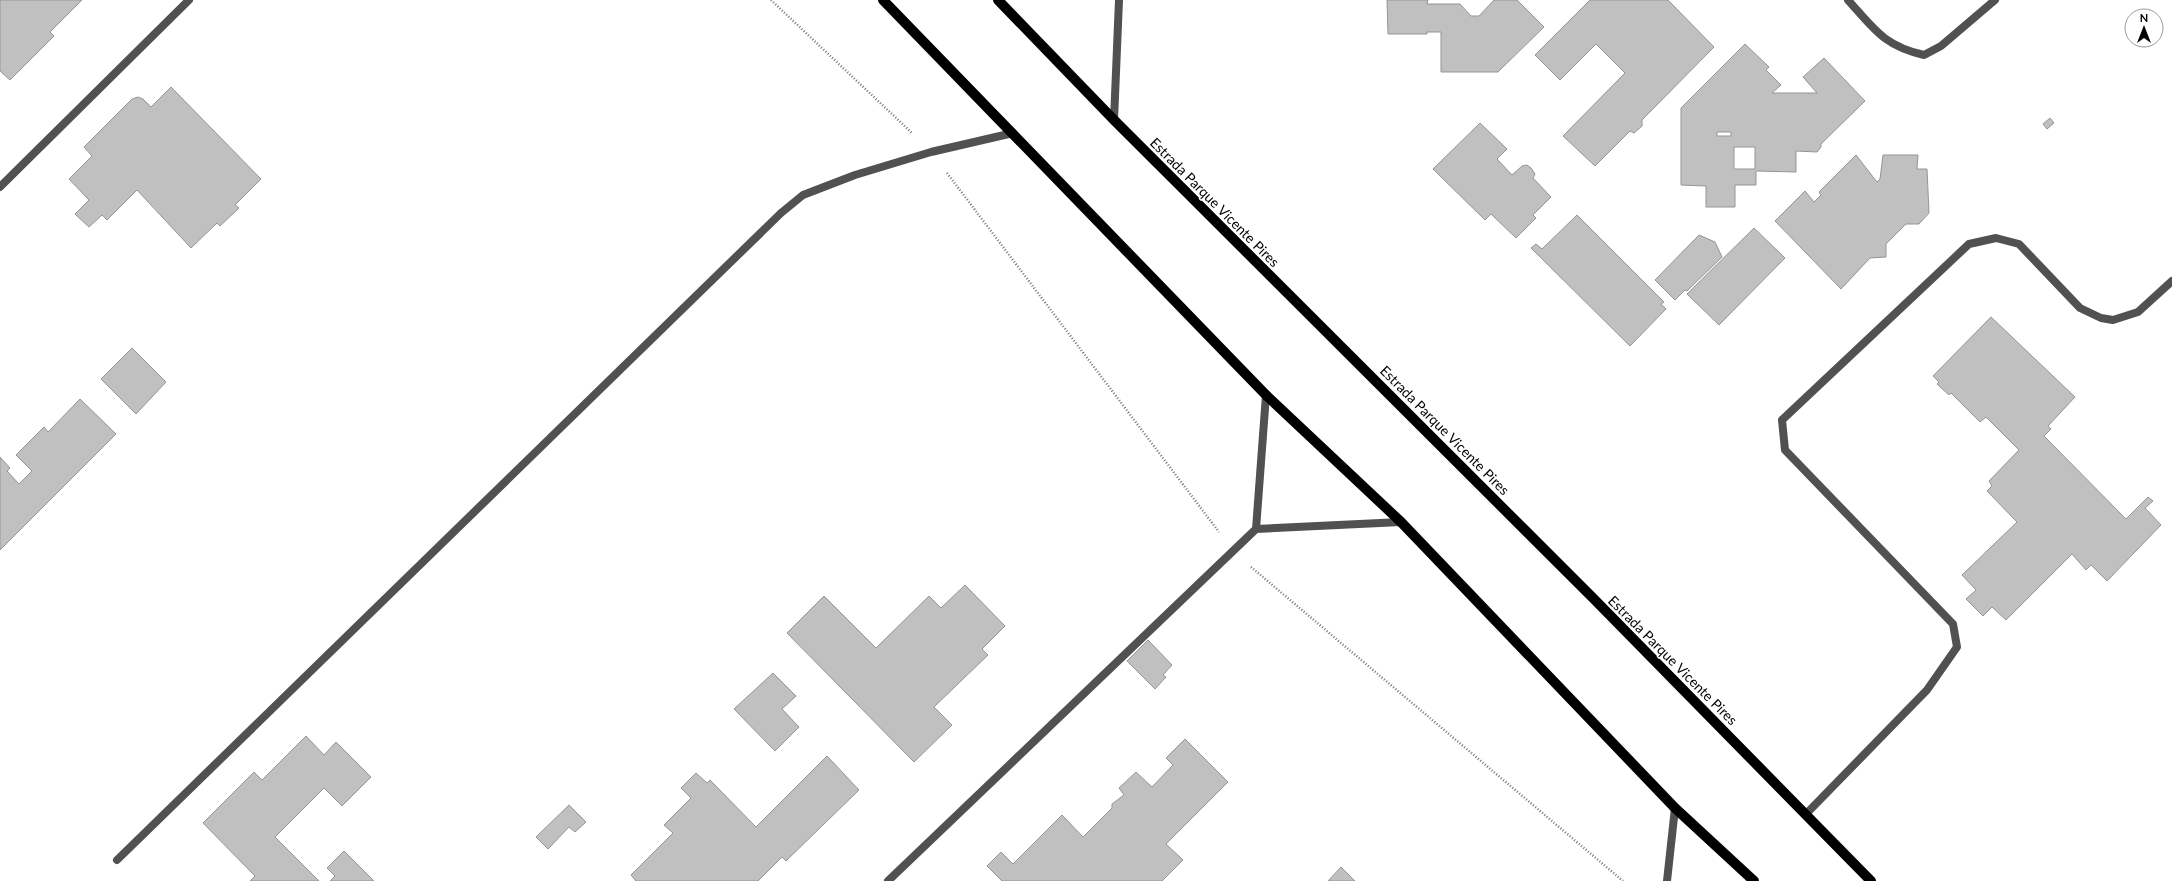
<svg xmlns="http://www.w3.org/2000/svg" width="2172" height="881" viewBox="0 0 2172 881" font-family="Lato,sans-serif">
  <rect width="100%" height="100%" fill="#fff"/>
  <path fill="#c0c0c0" stroke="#959595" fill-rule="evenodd" d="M 0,0 L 82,0 L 50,32 L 54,36 L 10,80 L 0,71 Z
    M 1387,0 L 1428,0 L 1427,4 L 1460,4 L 1471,16 L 1479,16 L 1494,0 L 1517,0 L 1544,27 L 1498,72 L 1441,72 L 1441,32 L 1427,32 L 1427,34 L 1388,34 Z
    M 1590,0 L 1668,0 L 1714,47 L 1642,120 L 1642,126 L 1634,133 L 1630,131 L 1595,166 L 1563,136 L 1625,73 L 1596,44 L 1560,80 L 1535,55 Z
    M 1745,44 L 1769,67 L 1766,70 L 1781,85 L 1772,93 L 1817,93 L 1803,77 L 1824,58 L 1865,101 L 1821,144 L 1821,147 L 1817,152 L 1796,151 L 1796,172 L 1756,171 L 1756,185 L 1735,185 L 1735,207 L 1706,207 L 1706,186 L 1681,185 L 1681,108 ZM 1717,132 L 1731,132 L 1731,136 L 1717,136 ZM 1734,147 L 1755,147 L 1755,169 L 1734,169 Z
    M 171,87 L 261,179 L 235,205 L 239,208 L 220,226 L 217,223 L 191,248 L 137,190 L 107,220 L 102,215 L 89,227 L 75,214 L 89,200 L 69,179 L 92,156 L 84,147 L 132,99 L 138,97 L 143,99 L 151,107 Z
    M 2050,118 L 2054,123 L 2047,129 L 2043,124 Z
    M 1480,123 L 1507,149 L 1497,159 L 1512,175 L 1522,166 L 1527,165 L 1531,168 L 1535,174 L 1533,178 L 1551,197 L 1533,215 L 1536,218 L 1516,238 L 1491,214 L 1485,220 L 1433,169 Z
    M 1856,155 L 1877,182 L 1880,179 L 1883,155 L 1918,155 L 1917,169 L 1927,169 L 1929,213 L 1919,224 L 1906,224 L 1886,244 L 1886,257 L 1870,258 L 1841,289 L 1775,221 L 1805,191 L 1814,202 L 1821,195 L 1819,192 Z
    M 1577,215 L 1664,302 L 1661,304 L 1666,309 L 1630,346 L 1531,248 L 1536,244 L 1542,249 Z
    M 1754,228 L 1785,258 L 1719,325 L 1687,294 Z
    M 1699,235 L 1715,242 L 1722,257 L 1687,291 L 1685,290 L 1675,300 L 1655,280 Z
    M 1991,317 L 2075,397 L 2048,426 L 2051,429 L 2044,436 L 2126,519 L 2148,497 L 2153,501 L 2145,508 L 2161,525 L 2107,581 L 2091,565 L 2086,570 L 2072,554 L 2006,620 L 1992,607 L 1983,616 L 1966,599 L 1976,590 L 1962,575 L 2017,522 L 1987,491 L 1992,486 L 1989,481 L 2019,450 L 1986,417 L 1980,422 L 1951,393 L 1949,395 L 1937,384 L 1939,382 L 1933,376 Z
    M 132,348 L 166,382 L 136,414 L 101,379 Z
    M 80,399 L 116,434 L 0,550 L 0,457 L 10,468 L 7,471 L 19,484 L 32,471 L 16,455 L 44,427 L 48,432 Z
    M 965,585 L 1005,626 L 982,649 L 988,655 L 934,707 L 952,725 L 914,762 L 787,633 L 824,596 L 876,648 L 929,596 L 941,608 Z
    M 1148,640 L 1172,665 L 1163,675 L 1166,677 L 1155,689 L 1127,661 Z
    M 773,673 L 796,696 L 782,709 L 799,727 L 775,751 L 734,709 Z
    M 306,736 L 324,755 L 336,742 L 371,777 L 342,806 L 324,788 L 275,837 L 319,881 L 250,881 L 255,876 L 203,823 L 254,772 L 262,780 Z
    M 1185,739 L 1228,782 L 1166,844 L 1183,860 L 1162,881 L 1002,881 L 987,866 L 1001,852 L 1013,864 L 1062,815 L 1083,837 L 1112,808 L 1112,804 L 1124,795 L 1119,788 L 1136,772 L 1152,787 L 1173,765 L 1166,758 Z
    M 827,756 L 859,790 L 786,861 L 782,857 L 758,881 L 636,881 L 631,875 L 673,833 L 664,825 L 691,798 L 681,788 L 696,773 L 707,783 L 710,780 L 756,827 Z
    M 569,805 L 586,822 L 575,832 L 569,827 L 548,849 L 536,837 Z
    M 344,851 L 374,881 L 330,881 L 335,876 L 327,868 Z
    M 1341,867 L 1355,881 L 1328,881 Z"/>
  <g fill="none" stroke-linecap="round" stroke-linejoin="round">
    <path stroke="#737373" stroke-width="2.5" stroke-dasharray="1 2" stroke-linecap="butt" d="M 771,0 L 912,133
      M 947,173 L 1219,532
      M 1251,567 L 1623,881"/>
    <path stroke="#515151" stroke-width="8" d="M 1848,0 C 1874,29 1884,46 1924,55 L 1941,46 L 1995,0
      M 1114,120 L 1119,0
      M 0,187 L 189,0
      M 1256,529 L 1401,522
      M 1806,814 L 1927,690 L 1957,647 L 1953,624 L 1785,450 L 1782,420 L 1969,244 L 1996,238 L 2019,244 L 2080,308 L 2101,318 L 2113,320 L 2138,312 L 2172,281
      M 117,860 L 781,213 L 803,195 L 855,175 L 931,152 L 1013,133
      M 888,881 L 1256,529 L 1266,395
      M 1667,881 L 1675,808"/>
    <path stroke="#000" stroke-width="10" d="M 883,0 L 1266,395 L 1401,522 L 1675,808 L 1754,881
      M 998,0 L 1114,120 L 1593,598 L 1871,881"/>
  </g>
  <g text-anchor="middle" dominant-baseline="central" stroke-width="3" stroke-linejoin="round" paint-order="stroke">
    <g font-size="14" fill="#000" stroke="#fff">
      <text transform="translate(1215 202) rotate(45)">Estrada Parque Vicente Pires</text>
      <text transform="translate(1445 430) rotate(45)">Estrada Parque Vicente Pires</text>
      <text transform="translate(1673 660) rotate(45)">Estrada Parque Vicente Pires</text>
    </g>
  </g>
  <g transform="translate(2144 28)"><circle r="19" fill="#ffffff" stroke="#999999"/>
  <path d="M0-3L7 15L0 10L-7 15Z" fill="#000000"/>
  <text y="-6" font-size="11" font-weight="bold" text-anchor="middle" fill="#000000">N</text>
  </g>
</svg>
